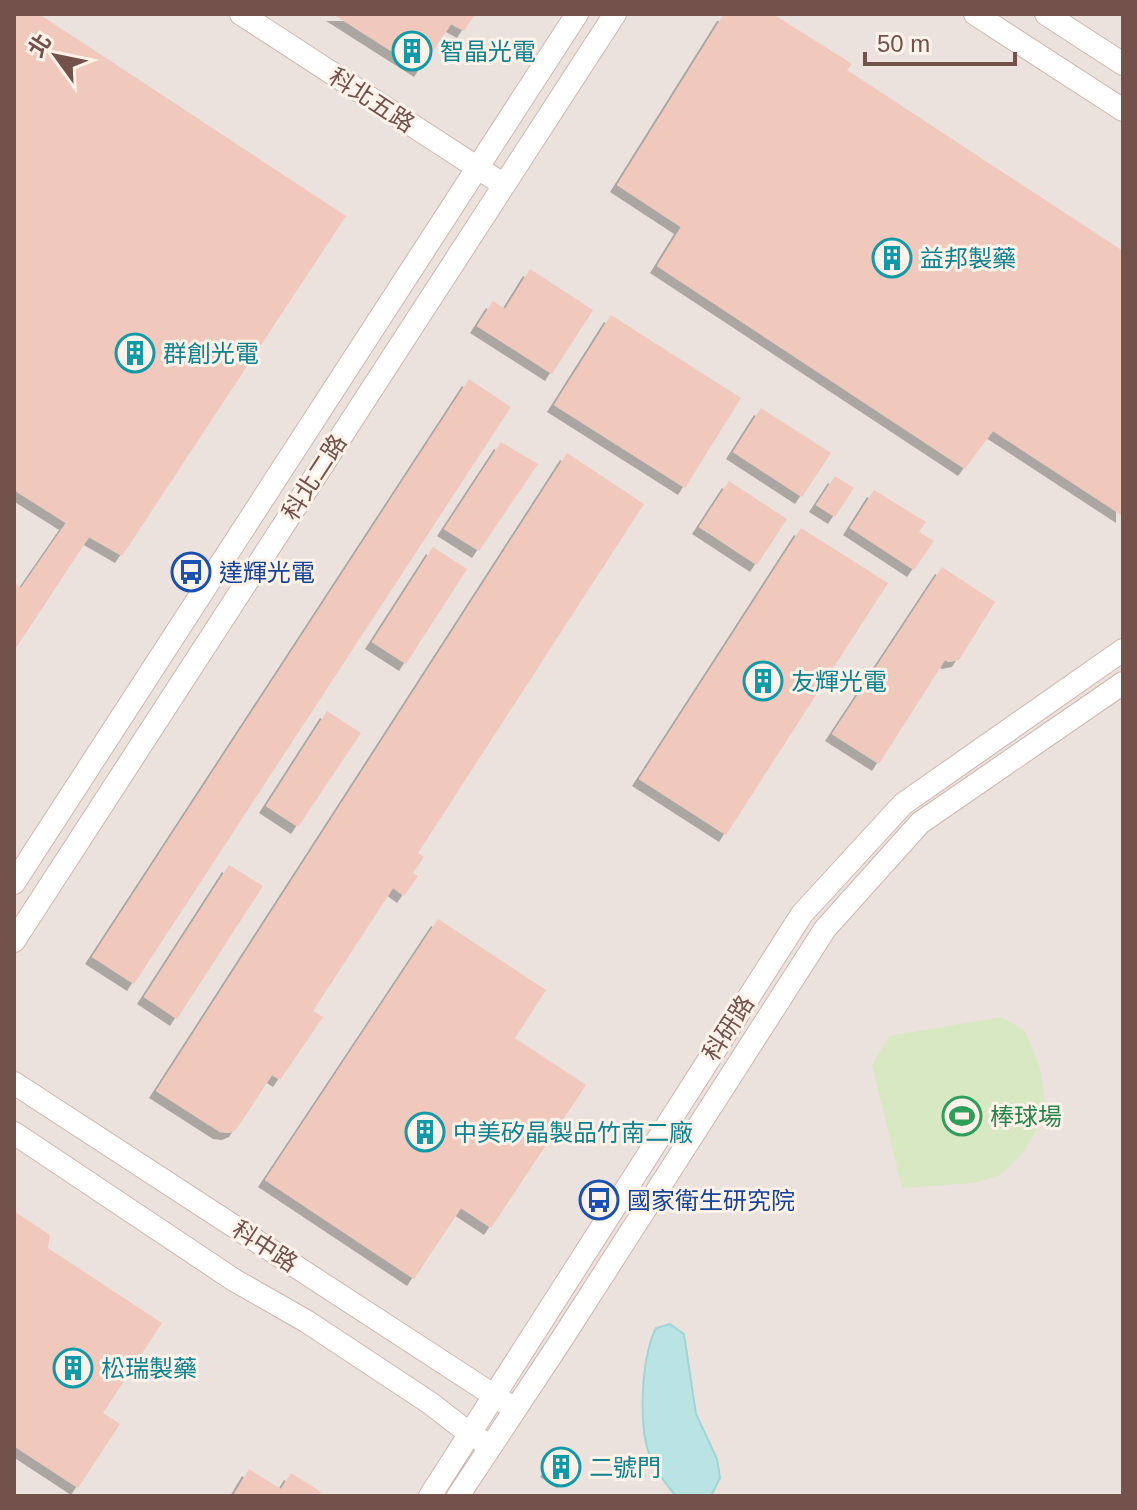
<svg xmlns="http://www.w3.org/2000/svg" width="1137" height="1510" viewBox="0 0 1137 1510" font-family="Helvetica,'Noto Sans TC',sans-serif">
  <defs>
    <filter id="shadow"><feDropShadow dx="-7" dy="7" stdDeviation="0" flood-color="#0004"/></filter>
  </defs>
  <rect width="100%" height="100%" fill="#fbeee3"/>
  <path fill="#ebe2de" d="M 14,14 L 1123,14 L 1123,1496 L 14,1496 Z"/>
  <path fill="#d8e8c2" d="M 1002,1017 L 1025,1031 L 1040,1068 L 1045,1102 L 1037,1129 L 1021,1156 L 1000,1175 L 974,1183 L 902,1188 L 872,1065 L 889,1036 Z"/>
  <path fill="#b9e4e3" stroke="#9fd5d5" stroke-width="2" d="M 670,1324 L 684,1334 L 696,1414 L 717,1459 L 720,1478 L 711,1496 L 676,1496 C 663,1481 652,1466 647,1447 C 639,1415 642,1356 656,1328 Z"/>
  <path fill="#f0c8bc" filter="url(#shadow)" d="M 14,14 L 39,14 L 346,216 L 122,556 L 89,537 L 14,651 L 14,583 L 21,588 L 66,523 L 14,490 Z
    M 333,14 L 475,14 L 464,31 L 451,24 L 421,70 Z
    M 724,14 L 773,14 L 852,64 L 847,70 L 1123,251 L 1123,516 L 993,431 L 965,469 L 657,266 L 681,227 L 617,185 Z
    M 530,269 L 593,310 L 552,374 L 477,326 L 493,301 L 505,309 Z
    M 611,315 L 741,398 L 685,488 L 554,405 Z
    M 469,379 L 511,407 L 134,984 L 92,957 Z
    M 761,408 L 831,453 L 802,497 L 733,452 Z
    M 501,442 L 538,464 L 479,551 L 444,529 Z
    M 567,453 L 644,504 L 418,853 L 424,857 L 413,873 L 418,876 L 404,896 L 393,888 L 313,1011 L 323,1017 L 280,1080 L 272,1075 L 236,1130 L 229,1133 L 220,1132 L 156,1091 Z
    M 835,476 L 854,488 L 835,517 L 816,505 Z
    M 729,481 L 787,519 L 757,565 L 699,527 Z
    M 874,490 L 926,522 L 919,532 L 934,541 L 914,570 L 850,528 Z
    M 801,528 L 888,583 L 726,835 L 639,779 Z
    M 433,547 L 467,569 L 406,664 L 372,642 Z
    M 942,567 L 995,602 L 959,660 L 949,662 L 945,660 L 879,764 L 832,734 Z
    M 327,711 L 361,733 L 298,827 L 266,806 Z
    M 229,865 L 263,886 L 177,1019 L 144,997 Z
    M 438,919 L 546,990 L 515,1038 L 586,1085 L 491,1228 L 461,1208 L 414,1279 L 265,1180 Z
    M 14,1211 L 50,1235 L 48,1248 L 162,1323 L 103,1413 L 120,1424 L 78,1488 L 14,1446 Z
    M 558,1453 L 575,1464 L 564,1481 L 547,1470 Z
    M 249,1469 L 281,1489 L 291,1473 L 321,1492 L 318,1496 L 233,1496 Z"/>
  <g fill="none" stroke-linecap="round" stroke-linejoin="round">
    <defs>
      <path id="minor" d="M 241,14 L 504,185
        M 975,14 L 1123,110
        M 1046,14 L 1123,64
        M 14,883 L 577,14
        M 14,941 L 615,14
        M 14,1083 L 507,1404
        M 14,1133 L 234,1280 L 306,1321 L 430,1403 L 470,1434 L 482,1441
        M 430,1496 L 802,914 L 903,804 L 1123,650
        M 458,1496 L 560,1342 L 825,929 L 920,823 L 1123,683"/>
    </defs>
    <use href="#minor" stroke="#ceb6ad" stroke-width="24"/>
    <use href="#minor" stroke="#fff" stroke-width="22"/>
  </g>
  <defs>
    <symbol id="building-ring" viewBox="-11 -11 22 22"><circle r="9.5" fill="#fef2e9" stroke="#0f9aa8" stroke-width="1.5"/><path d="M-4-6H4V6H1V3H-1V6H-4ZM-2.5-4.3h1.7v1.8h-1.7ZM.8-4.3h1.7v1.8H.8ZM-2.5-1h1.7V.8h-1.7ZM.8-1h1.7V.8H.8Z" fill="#0f9aa8"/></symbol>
    <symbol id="bus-ring" viewBox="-11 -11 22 22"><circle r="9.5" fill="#fef2e9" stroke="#1a4fb4" stroke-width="1.5"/><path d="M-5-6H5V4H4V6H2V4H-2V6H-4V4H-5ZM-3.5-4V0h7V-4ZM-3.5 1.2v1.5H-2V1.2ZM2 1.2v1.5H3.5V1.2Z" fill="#1a4fb4"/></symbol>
    <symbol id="stadium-ring" viewBox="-11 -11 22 22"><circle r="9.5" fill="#fef2e9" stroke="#2e9e5b" stroke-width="1.5"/><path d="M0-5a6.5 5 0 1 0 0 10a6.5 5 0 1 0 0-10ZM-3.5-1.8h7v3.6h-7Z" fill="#2e9e5b"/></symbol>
  </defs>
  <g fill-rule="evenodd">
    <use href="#building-ring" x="390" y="29" width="44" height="44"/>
    <use href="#building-ring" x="870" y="236" width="44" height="44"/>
    <use href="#building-ring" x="113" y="331" width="44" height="44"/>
    <use href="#bus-ring" x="169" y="550" width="44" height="44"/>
    <use href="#building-ring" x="741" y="659" width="44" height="44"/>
    <use href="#stadium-ring" x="940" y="1094" width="44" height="44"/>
    <use href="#building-ring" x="403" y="1110" width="44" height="44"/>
    <use href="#bus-ring" x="577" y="1178" width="44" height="44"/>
    <use href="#building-ring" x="51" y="1346" width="44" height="44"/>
    <use href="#building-ring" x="539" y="1445" width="44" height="44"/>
  </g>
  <g text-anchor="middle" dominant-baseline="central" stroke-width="6" stroke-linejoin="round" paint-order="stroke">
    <g font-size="24" fill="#0d838f" stroke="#fef2e9" text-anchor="start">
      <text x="440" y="51">智晶光電</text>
      <text x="920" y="258">益邦製藥</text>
      <text x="163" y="353">群創光電</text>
      <text x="791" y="681">友輝光電</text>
      <text x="453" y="1132">中美矽晶製品竹南二廠</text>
      <text x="101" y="1368">松瑞製藥</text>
      <text x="589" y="1467">二號門</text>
    </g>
    <g font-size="24" fill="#72524a" stroke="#fef2e9">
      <text transform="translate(372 100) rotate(33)">科北五路</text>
      <text transform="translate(314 477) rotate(-57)">科北二路</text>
      <text transform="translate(728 1028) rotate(-57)">科研路</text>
      <text transform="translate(265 1246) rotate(33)">科中路</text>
    </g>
    <g font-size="24" fill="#164399" stroke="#fef2e9" text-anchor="start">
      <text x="219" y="572">達輝光電</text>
      <text x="627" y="1200">國家衛生研究院</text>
    </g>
    <g font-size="24" fill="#27864d" stroke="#fef2e9" text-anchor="start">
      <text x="990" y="1116">棒球場</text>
    </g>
  </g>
  <rect width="1137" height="1510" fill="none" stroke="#72524a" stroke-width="32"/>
  <g transform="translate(56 56) rotate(303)" stroke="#fef2e9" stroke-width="6" paint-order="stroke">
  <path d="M0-6L14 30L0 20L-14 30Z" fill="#72524a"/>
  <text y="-12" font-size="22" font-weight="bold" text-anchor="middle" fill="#72524a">北</text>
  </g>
  <path d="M865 52v12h150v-12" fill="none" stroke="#72524a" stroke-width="4"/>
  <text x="877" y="52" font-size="24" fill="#72524a" stroke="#fef2e9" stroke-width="6" paint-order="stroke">50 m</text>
</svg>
